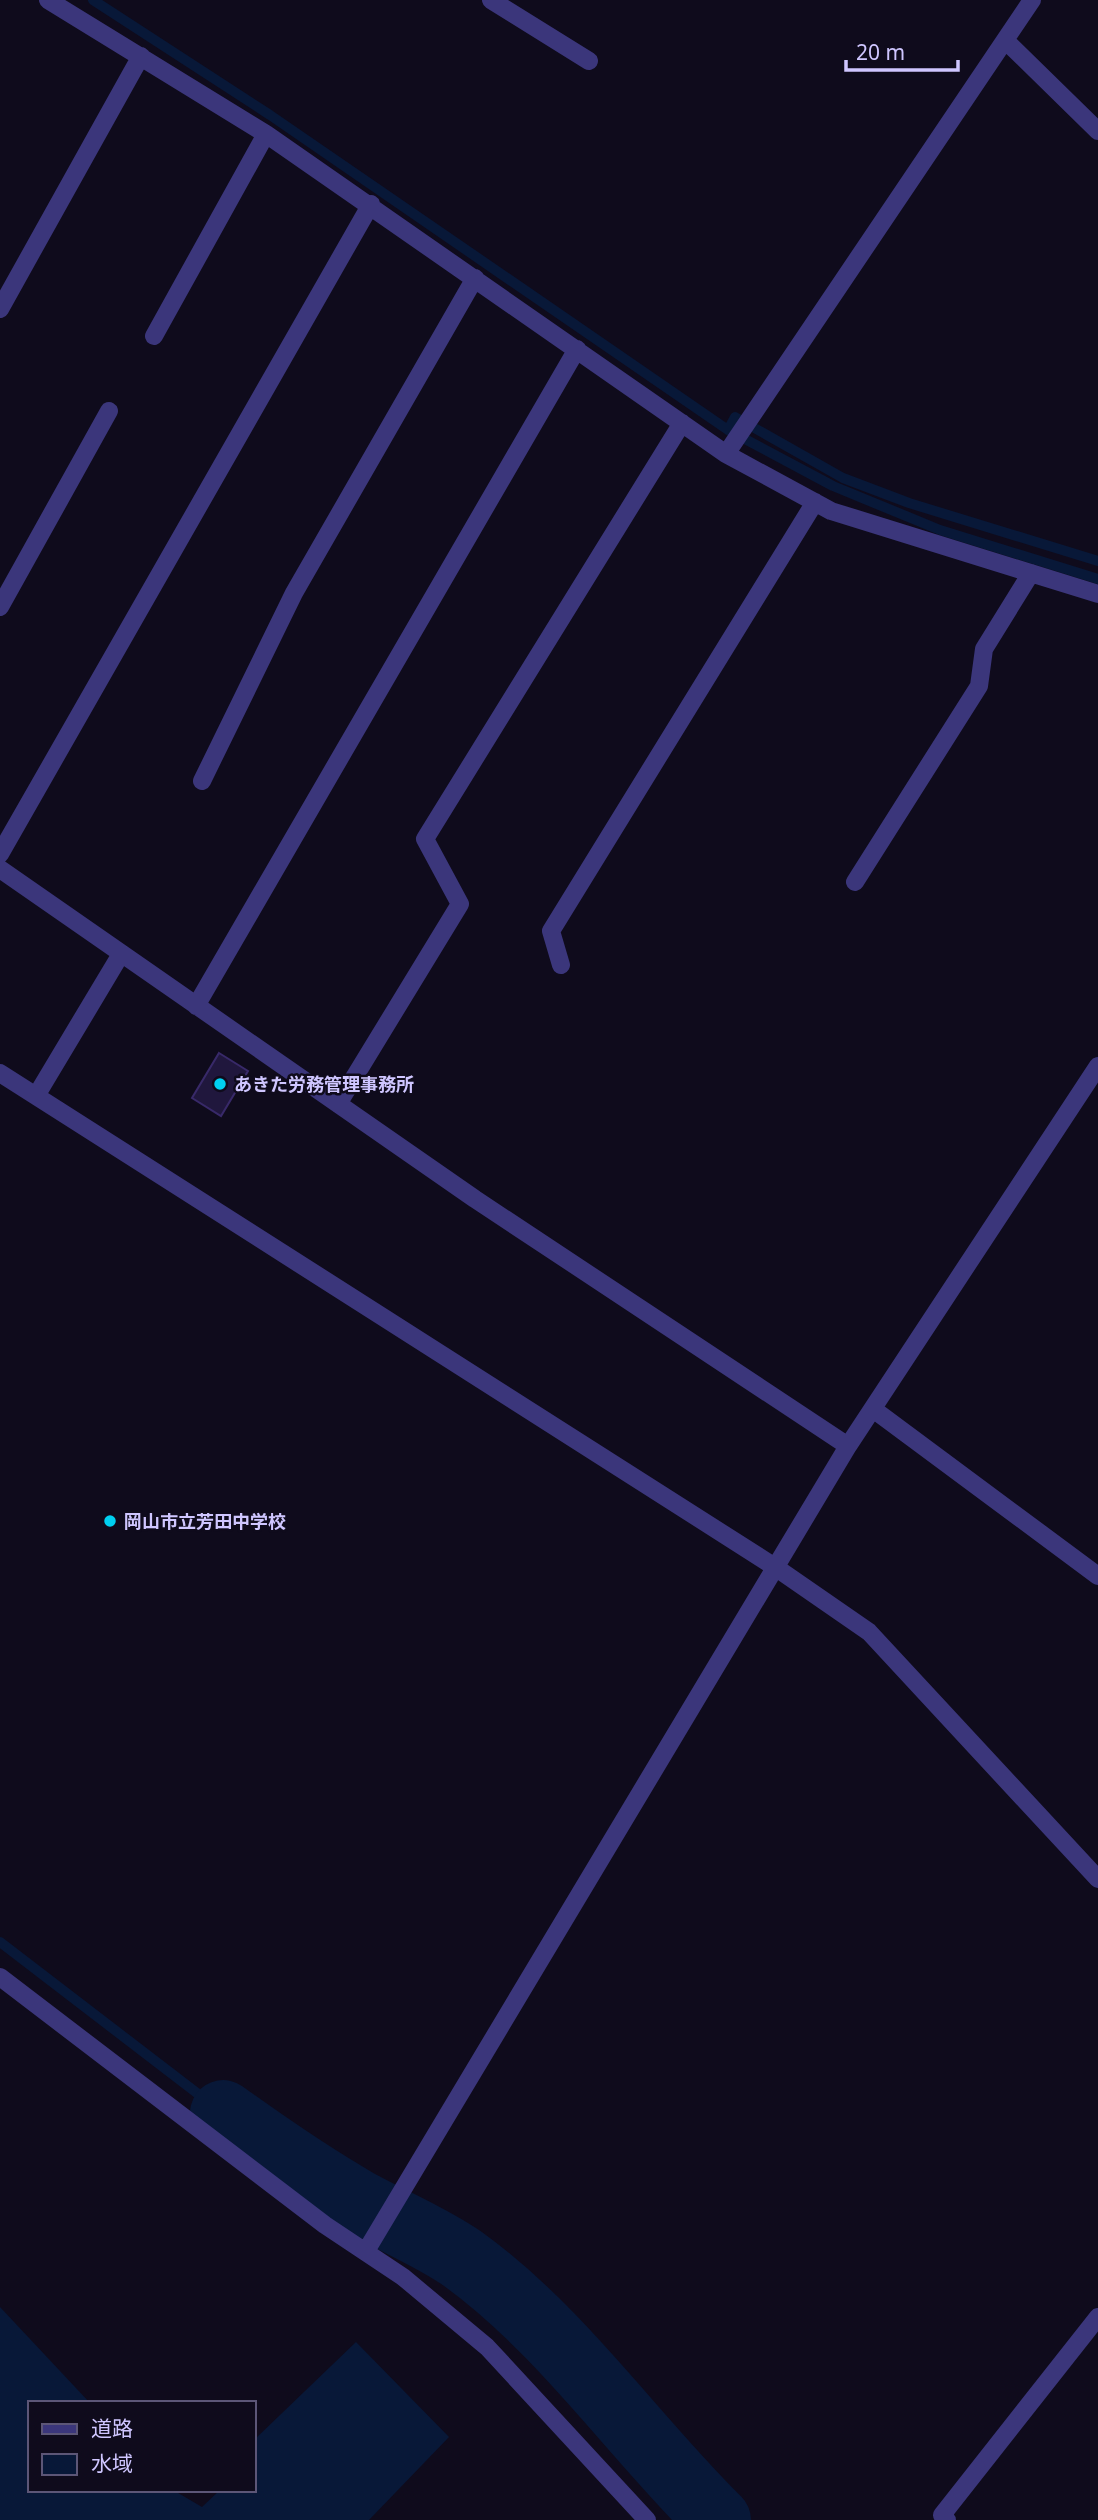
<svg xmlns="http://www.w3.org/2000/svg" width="1098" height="2520" viewBox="0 0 1098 2520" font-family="'Noto Sans','Noto Sans JP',sans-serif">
  <rect width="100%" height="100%" fill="#0f0b1c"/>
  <path fill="#081838" d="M 0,2307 L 90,2403 L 30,2403 L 30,2490 L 173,2490 L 202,2507 L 220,2490 L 254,2490 L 254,2440 L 356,2342 L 449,2437 L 369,2520 L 0,2520 Z"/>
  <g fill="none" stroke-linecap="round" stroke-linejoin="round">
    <path stroke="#081838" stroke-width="10" d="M 93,0 L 270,115 L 728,430 L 833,486 L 940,530 L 1098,579
      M 728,430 L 735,417 L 843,478 L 909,503 L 1098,561
      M 0,1942 L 223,2113"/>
    <path stroke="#081838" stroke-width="66" d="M 223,2113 C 266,2144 309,2174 356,2201 C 390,2220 430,2236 463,2259 C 562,2331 632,2435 718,2520"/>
  </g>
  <path fill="#20173d" stroke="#382969" stroke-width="2" d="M 219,1053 L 248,1071 L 221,1116 L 192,1098 Z"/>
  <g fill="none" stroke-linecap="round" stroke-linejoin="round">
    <path stroke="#3b367b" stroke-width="18" d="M 48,0 L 266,134 L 726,454 L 831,511 L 1098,594
      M 491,0 L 589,61
      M 1005,40 L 1098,131
      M 0,309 L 141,56
      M 154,336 L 266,134
      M 726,454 L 1032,0
      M 0,607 L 109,411
      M 202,781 L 294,593 L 475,278
      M 0,854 L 371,204
      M 0,869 L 475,1199 L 848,1446
      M 855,882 L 979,686 L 984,649 L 1031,573
      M 561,965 L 551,931 L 815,502
      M 196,1006 L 577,349
      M 0,1073 L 775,1567 L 869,1632 L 1098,1879
      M 36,1096 L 121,954
      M 338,1104 L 460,904 L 425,839 L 682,423
      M 873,1409 L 1098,1576
      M 0,1977 L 325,2225 L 403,2277 L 487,2347 L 647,2520
      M 366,2251 L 848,1446 L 1098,1066
      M 947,2520 L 942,2515 L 1098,2317"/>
  </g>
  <g fill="#00d0f1" stroke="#0f0b1c" stroke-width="2.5">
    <circle cx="220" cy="1084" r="7"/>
    <circle cx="110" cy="1521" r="7"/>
  </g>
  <g text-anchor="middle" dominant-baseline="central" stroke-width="5" stroke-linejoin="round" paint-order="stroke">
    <g font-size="18" font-weight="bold" fill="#cfc6ff" stroke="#0f0b1c" text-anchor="start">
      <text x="234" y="1084">あきた労務管理事務所</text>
      <text x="124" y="1521">岡山市立芳田中学校</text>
    </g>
  </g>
  <rect x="28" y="2401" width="228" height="91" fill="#0f0b1c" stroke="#5c5677" stroke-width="2"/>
  <rect x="42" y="2424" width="35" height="10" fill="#3b367b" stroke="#5c5677" stroke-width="2"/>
  <text x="91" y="2436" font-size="21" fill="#cfc6ff">道路</text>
  <rect x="42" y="2454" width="35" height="21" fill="#081838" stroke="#5c5677" stroke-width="2"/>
  <text x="91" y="2471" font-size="21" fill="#cfc6ff">水域</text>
  <path d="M846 60v10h112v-10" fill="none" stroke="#cfc6ff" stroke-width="3.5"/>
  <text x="856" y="60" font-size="21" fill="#cfc6ff" stroke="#0f0b1c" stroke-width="5" paint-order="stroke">20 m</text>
</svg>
